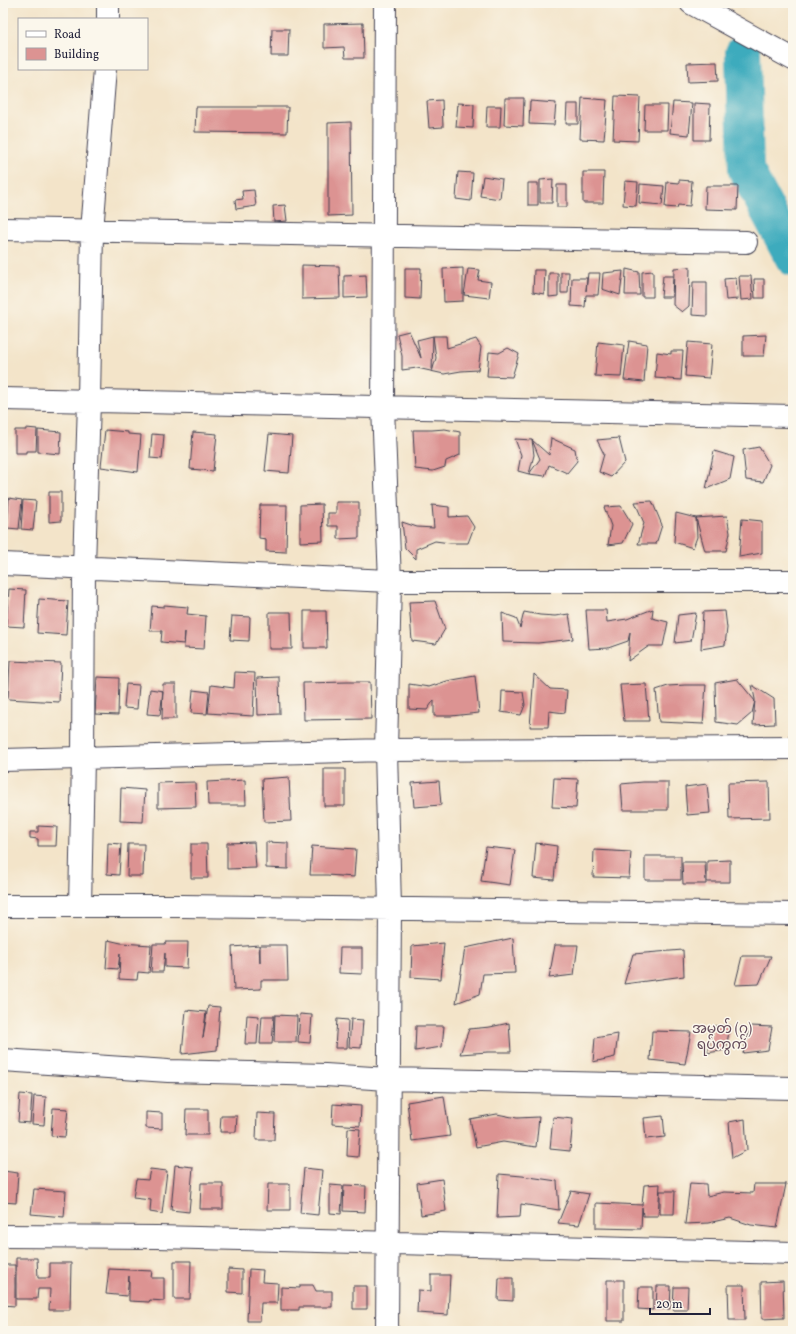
<svg xmlns="http://www.w3.org/2000/svg" width="796" height="1334" viewBox="0 0 796 1334" font-family="Vollkorn,'Noto Sans Myanmar',serif">
  <rect width="100%" height="100%" fill="#fbf7ec"/>
  <filter id="ink" filterUnits="userSpaceOnUse"><feTurbulence type="fractalNoise" baseFrequency=".025" numOctaves="2"/><feDisplacementMap in="SourceGraphic" scale="8" xChannelSelector="R" yChannelSelector="G"/><feConvolveMatrix kernelMatrix="1 2 1 2 8 2 1 2 1" color-interpolation-filters="sRGB"/></filter>
  <filter id="wash" filterUnits="userSpaceOnUse"><feTurbulence type="fractalNoise" baseFrequency=".012" numOctaves="4" result="noise"/><feDisplacementMap in="SourceGraphic" scale="16" xChannelSelector="R" yChannelSelector="G"/><feGaussianBlur stdDeviation="0.9" result="paint"/><feColorMatrix in="noise" values="0 0 0 0 0 0 0 0 0 0 0 0 0 0 0 0 0 1.4 0 .05"/><feComposite in="paint" operator="in"/></filter>
  <g filter="url(#wash)">
    <rect width="100%" height="100%" fill="#f3e4c9"/>
    <g fill="none" stroke-linecap="round" stroke-linejoin="round">
      <path stroke="#3eabbd" stroke-width="36" d="M 743,53 L 746,170 L 793,258"/>
    </g>
    <g id="blocks">
      <path fill="#dc9392" fill-rule="evenodd" d="M 363,23 L 364,58 L 345,58 L 344,47 L 324,48 L 324,24 Z
        M 272,29 L 289,29 L 288,56 L 271,56 Z
        M 717,62 L 718,81 L 688,82 L 687,63 Z
        M 615,96 L 640,97 L 638,141 L 613,140 Z
        M 505,98 L 524,98 L 523,126 L 504,125 Z
        M 582,98 L 607,100 L 604,140 L 580,139 Z
        M 442,100 L 443,127 L 429,128 L 427,101 Z
        M 530,101 L 556,103 L 554,125 L 529,124 Z
        M 673,102 L 692,103 L 689,135 L 670,133 Z
        M 458,103 L 474,104 L 473,128 L 456,127 Z
        M 694,103 L 710,104 L 709,140 L 694,140 Z
        M 567,104 L 578,104 L 578,124 L 566,124 Z
        M 645,105 L 668,105 L 667,130 L 644,130 Z
        M 487,106 L 501,106 L 500,127 L 486,127 Z
        M 196,107 L 288,107 L 287,133 L 195,132 Z
        M 351,122 L 352,215 L 328,216 L 328,123 Z
        M 458,172 L 473,173 L 471,201 L 456,199 Z
        M 583,172 L 604,172 L 603,203 L 583,203 Z
        M 483,176 L 502,179 L 500,199 L 480,196 Z
        M 553,179 L 552,203 L 540,203 L 540,180 Z
        M 679,180 L 692,181 L 690,206 L 678,205 L 677,208 L 665,207 L 667,182 L 679,183 Z
        M 625,181 L 638,182 L 636,206 L 623,205 Z
        M 528,183 L 538,183 L 538,205 L 528,205 Z
        M 640,184 L 664,186 L 662,205 L 639,203 Z
        M 557,185 L 567,185 L 567,207 L 557,207 Z
        M 706,186 L 738,186 L 737,210 L 705,209 Z
        M 254,190 L 256,206 L 236,209 L 235,200 L 243,199 L 242,191 Z
        M 285,205 L 287,221 L 274,222 L 273,206 Z
        M 302,265 L 339,266 L 340,298 L 302,299 Z
        M 690,267 L 689,306 L 682,312 L 673,305 L 674,268 Z
        M 405,268 L 421,268 L 420,299 L 405,298 Z
        M 463,268 L 463,301 L 444,302 L 443,269 Z
        M 468,269 L 480,270 L 478,280 L 491,282 L 489,298 L 464,295 Z
        M 626,269 L 639,272 L 640,295 L 625,295 Z
        M 534,270 L 545,270 L 544,294 L 533,292 Z
        M 623,271 L 620,295 L 602,289 L 603,273 Z
        M 653,271 L 653,297 L 642,297 L 642,272 Z
        M 561,272 L 569,272 L 568,293 L 561,293 Z
        M 549,273 L 558,273 L 558,296 L 549,297 Z
        M 588,273 L 600,273 L 598,295 L 586,295 L 585,307 L 571,306 L 572,278 L 587,278 L 586,291 Z
        M 366,275 L 367,297 L 344,298 L 344,276 Z
        M 663,276 L 673,276 L 672,297 L 661,297 Z
        M 739,276 L 751,276 L 753,299 L 741,300 Z
        M 736,278 L 738,299 L 726,300 L 724,279 Z
        M 754,279 L 764,279 L 764,298 L 755,298 Z
        M 693,282 L 707,282 L 707,316 L 692,315 Z
        M 409,331 L 421,358 L 417,340 L 433,336 L 446,336 L 447,348 L 476,339 L 481,347 L 478,370 L 461,371 L 444,374 L 417,368 L 402,370 L 402,356 L 397,334 ZM 433,336 L 436,358 L 432,372 Z
        M 766,335 L 764,356 L 743,356 L 743,336 Z
        M 629,341 L 647,344 L 644,382 L 624,380 Z
        M 598,342 L 624,345 L 621,377 L 595,376 Z
        M 688,342 L 712,344 L 709,378 L 685,376 Z
        M 508,348 L 519,354 L 512,377 L 487,376 L 489,352 L 499,353 Z
        M 671,351 L 683,351 L 681,380 L 655,378 L 657,352 L 671,354 Z
        M 26,428 L 37,429 L 36,451 L 26,451 L 26,453 L 15,453 L 15,430 L 26,430 Z
        M 445,429 L 460,432 L 460,455 L 446,461 L 445,467 L 433,471 L 415,469 L 413,430 L 432,430 Z
        M 38,430 L 61,432 L 60,454 L 38,452 Z
        M 105,430 L 128,432 L 128,434 L 141,435 L 138,472 L 101,467 Z
        M 193,432 L 217,434 L 213,471 L 190,469 Z
        M 152,434 L 164,435 L 162,459 L 150,458 Z
        M 269,434 L 292,436 L 289,473 L 265,471 Z
        M 551,438 L 575,449 L 577,461 L 567,473 L 549,465 L 545,476 L 529,474 L 540,459 L 532,440 L 534,455 L 529,474 L 518,471 L 521,455 L 515,439 L 532,440 L 549,455 Z
        M 619,438 L 625,462 L 611,477 L 599,472 L 604,454 L 597,440 Z
        M 759,447 L 770,465 L 763,482 L 746,480 L 743,450 Z
        M 714,451 L 734,457 L 730,479 L 706,489 Z
        M 49,492 L 61,492 L 61,521 L 49,522 Z
        M 3,498 L 8,498 L 5,528 L 3,527 Z
        M 9,498 L 22,500 L 19,529 L 7,528 Z
        M 23,500 L 36,501 L 33,530 L 21,529 Z
        M 652,501 L 662,525 L 656,544 L 638,544 L 644,523 L 635,502 Z
        M 336,502 L 359,502 L 359,538 L 338,539 L 338,526 L 328,526 L 328,513 L 336,513 Z
        M 322,504 L 323,541 L 300,542 L 300,505 Z
        M 260,505 L 287,505 L 286,552 L 266,551 L 266,539 L 259,538 Z
        M 432,505 L 449,507 L 449,517 L 467,516 L 474,527 L 468,543 L 450,543 L 435,541 L 416,549 L 416,559 L 405,548 L 402,522 L 417,527 L 434,528 Z
        M 621,506 L 632,524 L 623,543 L 608,545 L 611,526 L 604,507 Z
        M 676,513 L 696,518 L 727,516 L 730,533 L 726,551 L 705,551 L 696,518 L 697,537 L 693,548 L 674,542 Z
        M 742,519 L 762,521 L 762,553 L 739,557 Z
        M 9,589 L 26,590 L 24,627 L 6,626 Z
        M 39,599 L 68,601 L 66,635 L 37,633 Z
        M 435,601 L 445,629 L 436,644 L 412,641 L 409,602 Z
        M 164,605 L 188,607 L 187,614 L 206,616 L 204,649 L 184,648 L 185,632 L 184,644 L 161,642 L 162,631 L 150,631 L 152,606 L 164,607 Z
        M 653,609 L 652,618 L 668,622 L 663,646 L 649,646 L 628,661 L 630,632 L 628,641 L 608,648 L 589,649 L 586,610 L 606,610 L 607,622 L 627,619 Z
        M 304,611 L 326,611 L 327,648 L 304,648 Z
        M 725,611 L 727,628 L 725,645 L 701,649 L 703,612 Z
        M 269,612 L 291,612 L 292,649 L 269,649 Z
        M 524,612 L 540,615 L 555,616 L 569,614 L 573,639 L 538,643 L 503,642 L 502,613 L 516,618 L 520,628 Z
        M 696,613 L 691,641 L 675,643 L 678,615 Z
        M 232,616 L 250,617 L 249,641 L 230,640 Z
        M 10,661 L 61,663 L 59,702 L 8,699 Z
        M 235,672 L 255,673 L 253,716 L 208,713 L 211,685 L 234,688 Z
        M 534,674 L 550,689 L 567,690 L 565,713 L 549,711 L 548,727 L 530,727 Z
        M 475,676 L 479,713 L 451,716 L 434,716 L 434,700 L 427,710 L 409,709 L 409,684 L 429,687 L 447,681 Z
        M 97,677 L 119,678 L 118,715 L 95,714 Z
        M 279,677 L 280,714 L 258,715 L 257,678 Z
        M 737,679 L 755,701 L 752,713 L 738,725 L 716,722 L 715,683 Z
        M 348,682 L 370,682 L 371,719 L 304,720 L 303,683 Z
        M 126,684 L 139,685 L 137,709 L 124,708 Z
        M 163,684 L 176,684 L 176,719 L 162,719 Z
        M 646,684 L 649,721 L 624,721 L 620,685 Z
        M 685,685 L 706,685 L 703,724 L 659,722 L 656,690 L 668,686 Z
        M 752,685 L 774,699 L 775,724 L 753,725 L 755,699 Z
        M 150,689 L 163,691 L 160,715 L 147,714 Z
        M 193,690 L 209,692 L 207,714 L 191,713 Z
        M 502,691 L 523,692 L 525,705 L 521,715 L 501,712 Z
        M 324,769 L 345,769 L 345,806 L 324,806 Z
        M 289,777 L 291,821 L 264,822 L 262,779 Z
        M 554,778 L 578,779 L 576,808 L 552,807 Z
        M 245,780 L 246,805 L 208,805 L 207,782 Z
        M 439,781 L 441,805 L 414,807 L 412,783 Z
        M 195,782 L 196,807 L 158,808 L 158,783 Z
        M 643,782 L 668,782 L 668,810 L 623,810 L 621,784 Z
        M 769,782 L 770,818 L 729,819 L 728,783 Z
        M 707,784 L 710,813 L 687,815 L 685,787 Z
        M 121,788 L 145,790 L 143,822 L 120,821 Z
        M 38,826 L 57,827 L 56,846 L 38,846 L 38,839 L 30,838 L 30,832 L 38,832 Z
        M 254,842 L 256,868 L 227,869 L 227,843 Z
        M 266,842 L 288,843 L 288,869 L 266,868 Z
        M 108,843 L 121,844 L 119,875 L 107,874 Z
        M 536,843 L 557,846 L 554,880 L 533,878 Z
        M 128,844 L 144,844 L 143,876 L 127,876 Z
        M 191,844 L 207,844 L 208,878 L 191,878 Z
        M 312,846 L 356,849 L 354,877 L 327,875 L 310,875 Z
        M 486,847 L 515,850 L 510,885 L 481,881 Z
        M 594,850 L 631,852 L 629,878 L 593,877 Z
        M 645,856 L 681,856 L 681,880 L 645,880 Z
        M 730,860 L 730,882 L 707,882 L 707,861 Z
        M 682,862 L 705,862 L 706,884 L 683,884 Z
        M 513,938 L 515,973 L 483,974 L 480,994 L 456,1003 L 465,948 Z
        M 108,940 L 121,943 L 151,945 L 149,973 L 138,972 L 137,980 L 119,979 L 120,954 L 118,969 L 106,968 Z
        M 166,942 L 188,942 L 187,968 L 165,967 L 165,953 L 163,972 L 151,972 L 153,944 L 165,944 Z
        M 444,943 L 441,979 L 411,977 L 412,946 Z
        M 259,945 L 260,963 L 260,945 L 287,945 L 288,980 L 261,980 L 261,989 L 234,990 L 232,947 Z
        M 555,945 L 578,945 L 574,975 L 549,978 Z
        M 340,948 L 362,948 L 362,974 L 339,973 Z
        M 683,950 L 684,976 L 624,984 L 633,954 Z
        M 742,956 L 771,956 L 759,984 L 735,985 Z
        M 208,1006 L 220,1007 L 217,1050 L 182,1054 L 186,1010 L 206,1012 L 203,1038 Z
        M 300,1014 L 312,1015 L 310,1043 L 298,1042 Z
        M 247,1015 L 259,1016 L 257,1044 L 245,1044 Z
        M 275,1015 L 297,1016 L 296,1042 L 274,1042 Z
        M 262,1016 L 274,1016 L 272,1044 L 260,1044 Z
        M 337,1019 L 348,1020 L 347,1048 L 335,1048 Z
        M 351,1019 L 363,1020 L 361,1048 L 349,1047 Z
        M 509,1023 L 511,1052 L 488,1052 L 460,1054 L 469,1029 L 490,1027 Z
        M 730,1025 L 726,1050 L 707,1053 L 714,1026 Z
        M 416,1026 L 444,1026 L 442,1047 L 415,1051 Z
        M 751,1026 L 772,1027 L 768,1050 L 743,1053 Z
        M 652,1031 L 691,1032 L 685,1064 L 650,1060 Z
        M 618,1034 L 615,1057 L 593,1062 L 595,1038 Z
        M 20,1094 L 32,1095 L 30,1123 L 18,1122 Z
        M 34,1096 L 46,1097 L 44,1125 L 32,1124 Z
        M 444,1096 L 450,1136 L 412,1141 L 407,1102 Z
        M 333,1104 L 361,1106 L 360,1126 L 332,1124 Z
        M 53,1108 L 68,1109 L 65,1137 L 51,1136 Z
        M 186,1109 L 208,1109 L 208,1135 L 185,1135 Z
        M 146,1112 L 162,1113 L 162,1129 L 146,1128 Z
        M 257,1113 L 275,1114 L 274,1140 L 256,1140 Z
        M 497,1114 L 517,1118 L 539,1117 L 536,1147 L 503,1142 L 476,1147 L 470,1119 Z
        M 221,1116 L 237,1116 L 236,1132 L 220,1132 Z
        M 663,1116 L 665,1137 L 646,1139 L 644,1118 Z
        M 553,1117 L 573,1119 L 570,1151 L 550,1149 Z
        M 745,1119 L 747,1150 L 732,1158 L 729,1122 Z
        M 348,1128 L 360,1129 L 358,1157 L 347,1156 Z
        M 175,1165 L 193,1167 L 189,1212 L 171,1210 Z
        M 304,1168 L 322,1170 L 318,1215 L 300,1213 Z
        M 150,1169 L 167,1171 L 162,1214 L 150,1212 L 151,1200 L 133,1198 L 136,1179 L 148,1180 Z
        M 3,1171 L 18,1173 L 16,1203 L 3,1202 Z
        M 499,1174 L 522,1176 L 557,1181 L 559,1210 L 521,1204 L 520,1217 L 497,1218 Z
        M 442,1179 L 446,1211 L 421,1215 L 417,1183 Z
        M 201,1183 L 223,1183 L 223,1209 L 200,1209 Z
        M 690,1183 L 706,1184 L 707,1196 L 724,1192 L 753,1193 L 754,1184 L 786,1184 L 777,1228 L 751,1225 L 730,1218 L 708,1223 L 685,1224 Z
        M 268,1184 L 290,1184 L 290,1210 L 267,1210 Z
        M 660,1184 L 658,1216 L 643,1216 L 642,1207 L 641,1229 L 596,1228 L 596,1203 L 642,1205 L 644,1185 Z
        M 330,1185 L 343,1186 L 341,1214 L 330,1213 Z
        M 344,1185 L 366,1186 L 365,1212 L 343,1211 Z
        M 34,1189 L 66,1191 L 64,1217 L 31,1214 Z
        M 571,1191 L 589,1194 L 579,1225 L 558,1223 Z
        M 660,1191 L 675,1191 L 674,1214 L 660,1214 Z
        M 16,1258 L 37,1258 L 38,1278 L 50,1278 L 50,1263 L 71,1263 L 70,1310 L 49,1310 L 50,1289 L 38,1289 L 37,1299 L 16,1299 Z
        M 174,1261 L 191,1261 L 190,1299 L 174,1299 Z
        M 3,1265 L 15,1265 L 15,1306 L 3,1305 Z
        M 109,1269 L 152,1271 L 151,1278 L 164,1278 L 164,1301 L 150,1300 L 149,1302 L 129,1301 L 129,1276 L 127,1296 L 106,1294 Z
        M 228,1269 L 242,1270 L 242,1293 L 228,1292 Z
        M 249,1269 L 263,1270 L 262,1282 L 278,1283 L 277,1303 L 261,1303 L 260,1321 L 247,1321 Z
        M 431,1275 L 450,1275 L 448,1315 L 417,1313 L 418,1290 L 431,1291 Z
        M 499,1278 L 513,1278 L 513,1301 L 498,1300 Z
        M 607,1280 L 624,1280 L 624,1321 L 607,1321 Z
        M 783,1281 L 784,1318 L 762,1319 L 761,1282 Z
        M 300,1285 L 313,1285 L 316,1291 L 332,1291 L 332,1307 L 299,1307 L 299,1310 L 281,1310 L 281,1287 L 300,1288 Z
        M 728,1285 L 744,1285 L 745,1320 L 729,1320 Z
        M 353,1286 L 367,1286 L 367,1309 L 353,1309 Z
        M 657,1286 L 671,1286 L 670,1309 L 656,1309 Z
        M 639,1287 L 653,1287 L 653,1310 L 638,1309 Z
        M 674,1287 L 688,1287 L 687,1310 L 673,1310 Z"/>
    </g>
  </g>
  <g filter="url(#ink)">
    <use href="#blocks" fill-opacity="0" stroke="#413f50" stroke-width="1"/>
    <g fill="none" stroke-linecap="round" stroke-linejoin="round">
      <defs>
        <path id="minor" d="M 385,3 L 383,408 L 390,581 L 386,750 L 390,908 L 387,1331
          M 691,3 L 793,59
          M 108,19 L 108,3
          M 3,229 L 746,242
          M 3,399 L 793,416
          M 3,564 L 390,581 L 793,581
          M 3,760 L 386,750 L 793,748
          M 3,906 L 181,906 L 793,914
          M 80,906 L 83,758 L 84,567 L 89,401 L 92,231 L 105,69
          M 3,1060 L 168,1071 L 325,1075 L 388,1079 L 793,1088
          M 3,1236 L 157,1237 L 793,1253"/>
      </defs>
      <use href="#minor" stroke="#413f50" stroke-width="24"/>
      <use href="#minor" stroke="#fff" stroke-width="22"/>
    </g>
  </g>
  <g text-anchor="middle" dominant-baseline="central" stroke-width="3" stroke-linejoin="round" paint-order="stroke">
    <g font-size="14" fill="#634a59" stroke="#fbf7ec">
      <text x="722" y="1029">အမှတ် (၇)<tspan x="722" dy="16">ရပ်ကွက်</tspan></text>
    </g>
  </g>
  <rect width="796" height="1334" fill="none" stroke="#fbf7ec" stroke-width="16"/>
  <rect x="18" y="18" width="130" height="52" fill="#fbf7ec" stroke="#a4a2a5"/>
  <rect x="26" y="31" width="20" height="6" fill="#ffffff" stroke="#a4a2a5"/>
  <text x="54" y="38" font-size="12" fill="#22223b">Road</text>
  <rect x="26" y="48" width="20" height="12" fill="#dc9392" stroke="#a4a2a5"/>
  <text x="54" y="58" font-size="12" fill="#22223b">Building</text>
  <path d="M650 1308v6h60v-6" fill="none" stroke="#22223b" stroke-width="2"/>
  <text x="656" y="1308" font-size="12" fill="#22223b" stroke="#fbf7ec" stroke-width="3" paint-order="stroke">20 m</text>
</svg>
